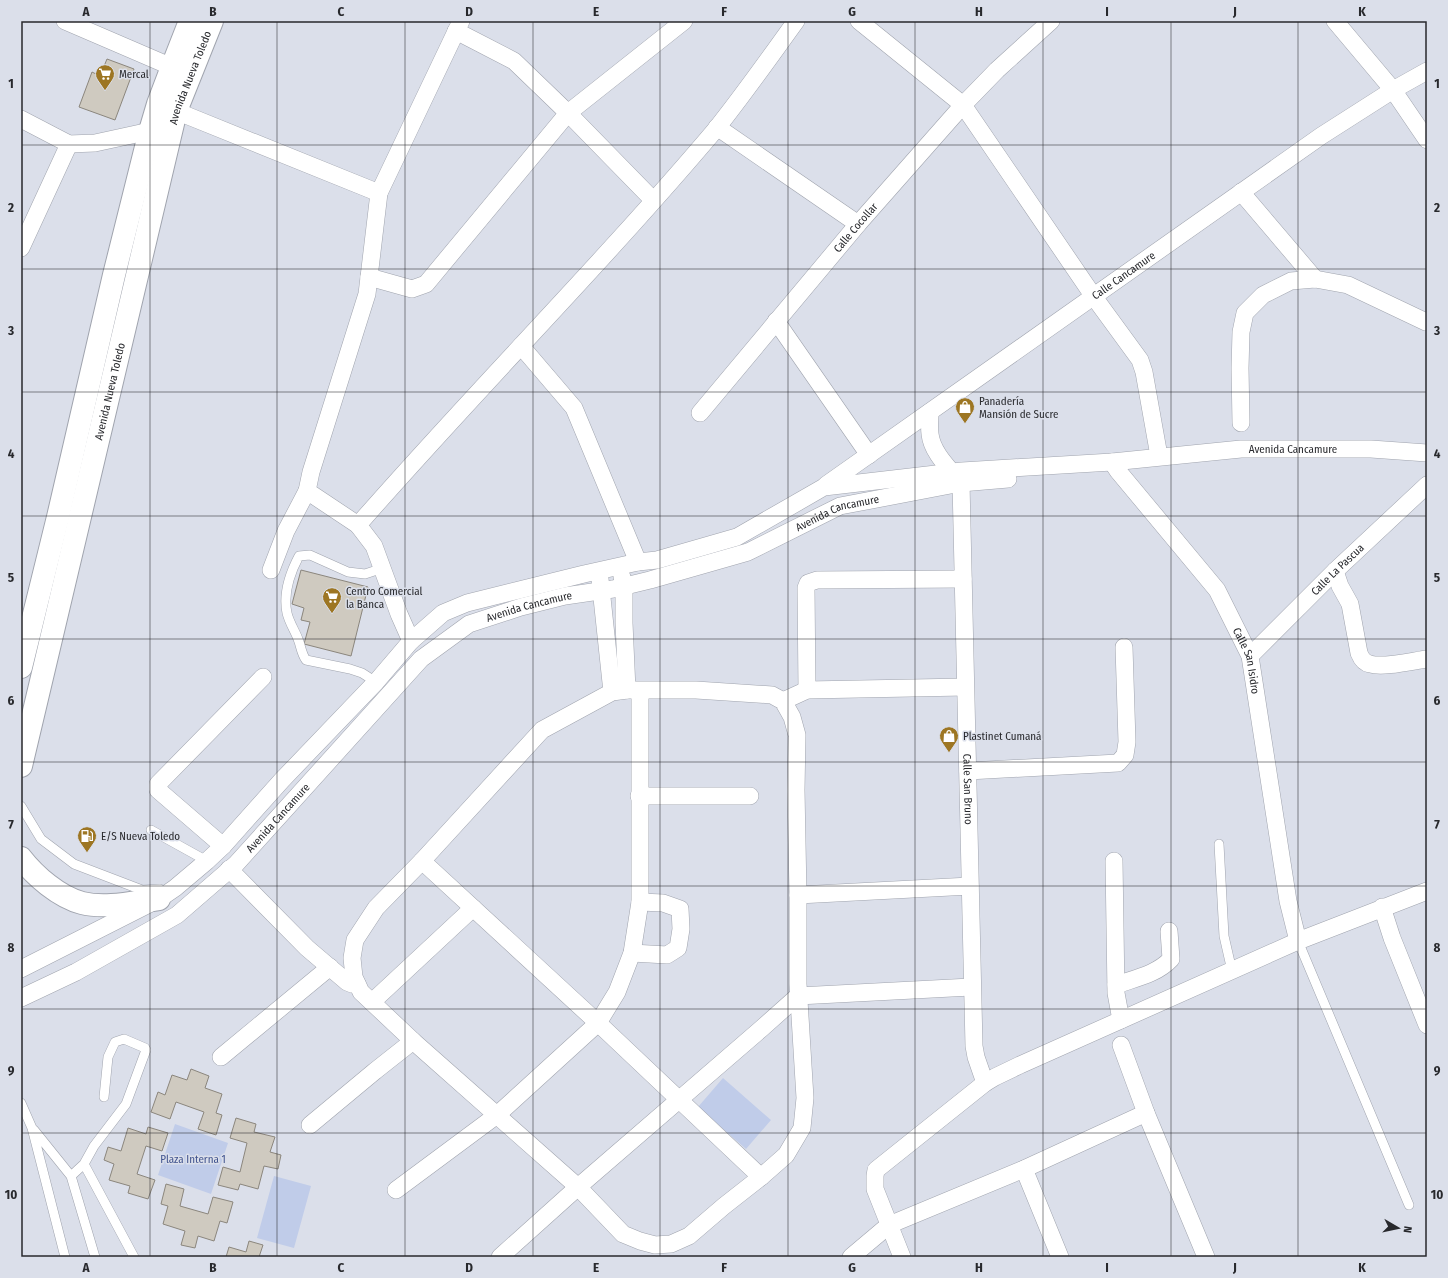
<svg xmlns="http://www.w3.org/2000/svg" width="1448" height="1278" viewBox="0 0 1448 1278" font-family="'Fira Sans Condensed',sans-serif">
  <rect width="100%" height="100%" fill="#dbdfea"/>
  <path fill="#c0cce9" d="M 723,1078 L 771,1120 L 746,1149 L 698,1107 Z
    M 175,1124 L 228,1143 L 211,1194 L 158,1175 Z
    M 274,1176 L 311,1186 L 294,1248 L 257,1238 Z"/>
  <path fill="#cfcac0" stroke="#8b867d" d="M 107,59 L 134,69 L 115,120 L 79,107 L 92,72 L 100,76 Z
    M 301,570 L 368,587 L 351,656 L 304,644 L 310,622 L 301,620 L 304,608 L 292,604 Z
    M 191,1069 L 209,1076 L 205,1088 L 222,1094 L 216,1113 L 222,1115 L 216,1135 L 198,1129 L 204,1112 L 176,1102 L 170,1119 L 151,1112 L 158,1092 L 165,1095 L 172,1075 L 187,1080 Z
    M 236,1118 L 256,1124 L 254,1132 L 275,1137 L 270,1152 L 281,1155 L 278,1169 L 264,1166 L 258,1189 L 240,1184 L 238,1190 L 218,1185 L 223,1167 L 240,1172 L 247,1143 L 230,1138 Z
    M 148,1127 L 168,1133 L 162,1151 L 146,1146 L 137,1174 L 155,1180 L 148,1199 L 128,1193 L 130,1186 L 109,1180 L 114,1164 L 104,1160 L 108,1147 L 121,1151 L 128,1128 L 146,1134 Z
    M 166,1184 L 184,1189 L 180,1206 L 208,1214 L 213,1197 L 233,1202 L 227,1223 L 220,1221 L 214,1241 L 198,1236 L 195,1248 L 181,1245 L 185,1231 L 163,1224 L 168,1206 L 161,1204 Z
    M 249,1241 L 263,1245 L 259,1257 L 226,1257 L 229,1247 L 246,1252 Z"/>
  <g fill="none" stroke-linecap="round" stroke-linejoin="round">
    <defs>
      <path id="lane" d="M 376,682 L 362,673 L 350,669 L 306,660 C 301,653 301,646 298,639 C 295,631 289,622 287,613 C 283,594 290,573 299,556 L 310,555 L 348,572 L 365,574 L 383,568
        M 21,806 L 41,839 L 74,864 L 142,890 L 160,889
        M 151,830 L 207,861
        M 1219,844 L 1224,936 L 1232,971
        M 1298,941 L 1409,1205
        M 21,1103 L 32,1128 L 65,1257
        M 34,1130 L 71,1176 L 95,1257
        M 84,1164 L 134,1257
        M 71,1176 L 84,1164 L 94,1146 L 126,1104 L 146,1050 L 145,1048 L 124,1039 L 115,1042 L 108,1057 L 104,1097"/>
      <g id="street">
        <path d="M 65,21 L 172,67"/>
        <path d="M 859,21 L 963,105 L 1094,297 L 1140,360 L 1144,372 L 1159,456"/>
        <path d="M 1335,21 L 1393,90 L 1427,140"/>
        <path d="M 456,31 L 514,61 L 568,113 L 653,200"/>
        <path d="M 166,107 L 379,193"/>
        <path d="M 21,119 L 69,144 L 95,143 L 150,131"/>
        <path d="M 717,127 L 858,224"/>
        <path d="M 1241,192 L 1315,279"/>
        <path d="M 21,248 L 69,144"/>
        <path d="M 369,277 L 412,289 L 426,284 L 568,113 L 684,21"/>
        <path d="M 776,321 L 869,455"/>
        <path d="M 521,346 L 574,408 L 638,562"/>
        <path id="s1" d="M 930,412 C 930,419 929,427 930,434 C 932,453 950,469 961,483 L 974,1046 L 976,1057 L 985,1083"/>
        <path id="s2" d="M 700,413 L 858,224 L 963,105 L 997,70 L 1051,21"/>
        <path d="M 1241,423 L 1240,368 L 1241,332 L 1245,313 L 1263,295 L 1291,281 L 1315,279 L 1348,285 L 1426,322"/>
        <path id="s3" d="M 1112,462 L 1118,471 L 1217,590 L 1250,656 L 1288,901 L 1298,941"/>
        <path id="s4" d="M 826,485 L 1321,136 L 1393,90 L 1427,71"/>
        <path d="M 358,525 C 475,391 601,265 716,129 C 744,94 770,57 796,21"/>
        <path d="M 271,570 L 286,531 L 307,491"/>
        <path d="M 1335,571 L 1340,586 L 1350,604 L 1359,653 C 1361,658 1364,663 1370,664 C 1383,668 1412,661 1427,659"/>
        <path d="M 622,577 L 624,586 L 624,623 L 627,690"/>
        <path d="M 600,579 L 612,692"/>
        <path d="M 411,641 L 399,614 L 374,546 L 358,525 L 307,491 L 311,472 L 367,294 L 379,193 L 461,21"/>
        <path id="s5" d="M 1250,656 L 1335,571 L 1427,485"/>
        <path d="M 627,690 L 696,690 L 772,695 L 783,701 L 792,717 L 797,735 L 796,790 L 798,895 L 798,984 L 805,1098 L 802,1128 L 786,1155 L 761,1177 L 724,1206 L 689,1236 L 671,1244 L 655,1245 L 640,1241 L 623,1234 L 578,1187 L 413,1041 L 361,992 L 354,977 L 352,958 L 355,940 L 376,908 L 422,861 L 542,730 L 612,692 Z"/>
        <path d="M 807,690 L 806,588 L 808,583 L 817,580 L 963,579"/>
        <path d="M 783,701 L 807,690 L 965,687"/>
        <path d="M 968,771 L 1118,763 L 1125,755 L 1127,742 L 1124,647"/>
        <path d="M 639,796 L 750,796"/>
        <path d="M 223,846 L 158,790 L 158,784 L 263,677"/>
        <path d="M 422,861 L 598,1023 L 761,1177"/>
        <path d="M 1114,861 L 1116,993 L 1121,1020"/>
        <path d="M 229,869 L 307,948 L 347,982 L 352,984 L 357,984"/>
        <path d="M 798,895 L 970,886"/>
        <path d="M 1382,907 L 1392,938 L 1427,1025"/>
        <path d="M 632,953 L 667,955 L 678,948 L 681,929 L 680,909 L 663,903 L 640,902"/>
        <path id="s6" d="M 21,969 L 159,899 L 175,888 L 207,861 L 223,846 L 282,780 L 376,682 L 411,641 L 443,613 L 467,603 L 584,574 L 638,562 L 657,560 L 737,537 L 824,487 L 962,471 L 1112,462 L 1241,449 L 1371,449 L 1427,453"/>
        <path d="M 1116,985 C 1136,978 1157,974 1171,959 L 1169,931"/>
        <path id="s7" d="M 21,998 L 76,972 L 177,915 L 236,864 L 421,659 L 469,624 L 521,607 L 565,596 L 613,589 L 650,580 L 748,552 L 840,506 L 961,483 L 1008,479"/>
        <path d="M 372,1002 L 473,908"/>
        <path d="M 1121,1045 L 1146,1113 L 1206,1257"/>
        <path d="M 221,1057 L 330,967"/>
        <path d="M 310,1125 L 375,1071 L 413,1041"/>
        <path d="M 1024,1169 L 1060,1257"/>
        <path d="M 396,1190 L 497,1115 L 598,1023 L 617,992 L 632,953 L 640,902 L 640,691"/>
        <path d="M 500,1257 L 578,1187 L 761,1029 L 798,996 L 971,987"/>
        <path d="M 851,1257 L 889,1225 L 1024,1169 L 1146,1113"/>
        <path d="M 902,1257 L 875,1189 L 875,1176 L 876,1170 L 985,1083 L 995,1077 L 1020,1065 L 1298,941 L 1427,891"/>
      </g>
      <g id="secondary">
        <path d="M 21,667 L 58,517 L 114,275 L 150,131 L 158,104 L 172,67 L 190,21"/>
        <path id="s8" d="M 21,766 L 176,111 L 212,21"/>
        <path d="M 21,858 C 35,876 59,897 82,903 C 106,909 134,902 159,899"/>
      </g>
    </defs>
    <use href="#lane" stroke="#a0a4ae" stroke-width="10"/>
    <use href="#street" stroke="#a0a4ae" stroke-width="18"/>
    <use href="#secondary" stroke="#a0a4ae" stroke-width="24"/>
    <use href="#lane" stroke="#fff" stroke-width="9"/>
    <use href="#street" stroke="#fff" stroke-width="17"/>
    <use href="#secondary" stroke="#fff" stroke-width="22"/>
  </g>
  <path fill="none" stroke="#28292d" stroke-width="1" stroke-opacity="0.55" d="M 150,21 L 150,1257M 277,21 L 277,1257M 405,21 L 405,1257M 533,21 L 533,1257M 660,21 L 660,1257M 788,21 L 788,1257M 915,21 L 915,1257M 1043,21 L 1043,1257M 1171,21 L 1171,1257M 1298,21 L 1298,1257M 21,145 L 1427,145M 21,269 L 1427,269M 21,392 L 1427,392M 21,516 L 1427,516M 21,639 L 1427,639M 21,762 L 1427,762M 21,886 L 1427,886M 21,1009 L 1427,1009M 21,1133 L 1427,1133"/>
  <defs>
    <symbol id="supermarket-pin" viewBox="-11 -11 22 30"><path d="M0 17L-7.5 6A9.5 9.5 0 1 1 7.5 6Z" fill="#9d7623" stroke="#dbdfea"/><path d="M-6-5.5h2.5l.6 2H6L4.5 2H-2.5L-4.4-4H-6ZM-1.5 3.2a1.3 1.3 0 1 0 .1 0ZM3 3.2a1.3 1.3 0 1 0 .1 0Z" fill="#fff"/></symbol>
    <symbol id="shop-pin" viewBox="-11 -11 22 30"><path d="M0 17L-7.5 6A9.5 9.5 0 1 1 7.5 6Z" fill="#9d7623" stroke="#dbdfea"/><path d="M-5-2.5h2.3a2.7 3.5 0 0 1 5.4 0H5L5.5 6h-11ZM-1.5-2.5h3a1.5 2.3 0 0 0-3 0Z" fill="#fff"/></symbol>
    <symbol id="fuel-pin" viewBox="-11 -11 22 30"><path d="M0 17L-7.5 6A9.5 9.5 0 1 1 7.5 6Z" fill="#9d7623" stroke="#dbdfea"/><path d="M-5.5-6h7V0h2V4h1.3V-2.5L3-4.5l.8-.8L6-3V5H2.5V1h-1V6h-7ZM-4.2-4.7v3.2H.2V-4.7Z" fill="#fff"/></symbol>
  </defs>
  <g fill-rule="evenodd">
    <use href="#supermarket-pin" x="94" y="63" width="22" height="30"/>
    <use href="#shop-pin" x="954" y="396" width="22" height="30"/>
    <use href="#supermarket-pin" x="321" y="586" width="22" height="30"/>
    <use href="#shop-pin" x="938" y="725" width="22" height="30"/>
    <use href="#fuel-pin" x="76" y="825" width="22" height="30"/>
  </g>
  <g text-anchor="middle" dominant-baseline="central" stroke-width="3" stroke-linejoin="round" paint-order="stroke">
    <g font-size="11" fill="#28292d" stroke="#dbdfea" text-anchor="start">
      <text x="119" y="74">Mercal</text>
      <text x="979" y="401">Panadería<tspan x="979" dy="13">Mansión de Sucre</tspan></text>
      <text x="346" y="591">Centro Comercial<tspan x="346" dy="13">la Banca</tspan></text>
      <text x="963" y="736">Plastinet Cumaná</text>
      <text x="101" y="836">E/S Nueva Toledo</text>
    </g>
    <g font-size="11" fill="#28292d" stroke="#dbdfea">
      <text stroke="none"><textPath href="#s8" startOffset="709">Avenida Nueva Toledo</textPath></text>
      <text stroke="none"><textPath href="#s2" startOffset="242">Calle Cocollar</textPath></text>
      <text stroke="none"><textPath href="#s4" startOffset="364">Calle Cancamure</textPath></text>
      <text stroke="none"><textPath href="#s8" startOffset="385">Avenida Nueva Toledo</textPath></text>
      <text stroke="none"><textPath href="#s6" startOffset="1434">Avenida Cancamure</textPath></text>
      <text stroke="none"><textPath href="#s7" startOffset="977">Avenida Cancamure</textPath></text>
      <text stroke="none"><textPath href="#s5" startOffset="123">Calle La Pascua</textPath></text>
      <text stroke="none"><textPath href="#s7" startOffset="653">Avenida Cancamure</textPath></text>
      <text stroke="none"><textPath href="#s3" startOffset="243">Calle San Isidro</textPath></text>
      <text stroke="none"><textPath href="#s1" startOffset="387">Calle San Bruno</textPath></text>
      <text stroke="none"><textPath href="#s7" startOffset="317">Avenida Cancamure</textPath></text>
    </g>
    <g font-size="11" fill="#41548f" stroke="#dbdfea">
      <text x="193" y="1159">Plaza Interna 1</text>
    </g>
  </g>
  <rect width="1448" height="1278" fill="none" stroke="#dbdfea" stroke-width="44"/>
  <g transform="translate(1398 1228) rotate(99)" stroke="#dbdfea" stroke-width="3" paint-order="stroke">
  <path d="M0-3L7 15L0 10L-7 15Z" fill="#28292d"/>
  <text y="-6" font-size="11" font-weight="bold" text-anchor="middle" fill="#28292d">N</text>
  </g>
  <rect x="22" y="22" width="1404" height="1234" fill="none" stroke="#28292d" stroke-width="1.5"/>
  <g font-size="13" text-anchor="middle" font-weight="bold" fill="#28292d">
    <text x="86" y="16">A</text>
    <text x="213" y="16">B</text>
    <text x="341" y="16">C</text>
    <text x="469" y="16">D</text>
    <text x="596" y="16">E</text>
    <text x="724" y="16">F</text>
    <text x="852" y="16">G</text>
    <text x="979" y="16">H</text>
    <text x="1107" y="16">I</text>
    <text x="1235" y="16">J</text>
    <text x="1362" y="16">K</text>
    <text x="11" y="88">1</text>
    <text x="1437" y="88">1</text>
    <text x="11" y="212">2</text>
    <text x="1437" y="212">2</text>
    <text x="11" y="335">3</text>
    <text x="1437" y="335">3</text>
    <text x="11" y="458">4</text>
    <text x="1437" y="458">4</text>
    <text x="11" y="582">5</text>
    <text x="1437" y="582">5</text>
    <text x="11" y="705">6</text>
    <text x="1437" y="705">6</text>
    <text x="11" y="829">7</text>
    <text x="1437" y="829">7</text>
    <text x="11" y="952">8</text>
    <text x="1437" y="952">8</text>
    <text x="11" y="1075">9</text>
    <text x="1437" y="1075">9</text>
    <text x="11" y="1199">10</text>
    <text x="1437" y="1199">10</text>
    <text x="86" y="1272">A</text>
    <text x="213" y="1272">B</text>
    <text x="341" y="1272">C</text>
    <text x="469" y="1272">D</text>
    <text x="596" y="1272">E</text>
    <text x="724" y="1272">F</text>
    <text x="852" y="1272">G</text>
    <text x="979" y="1272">H</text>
    <text x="1107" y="1272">I</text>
    <text x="1235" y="1272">J</text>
    <text x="1362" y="1272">K</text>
  </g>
</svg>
